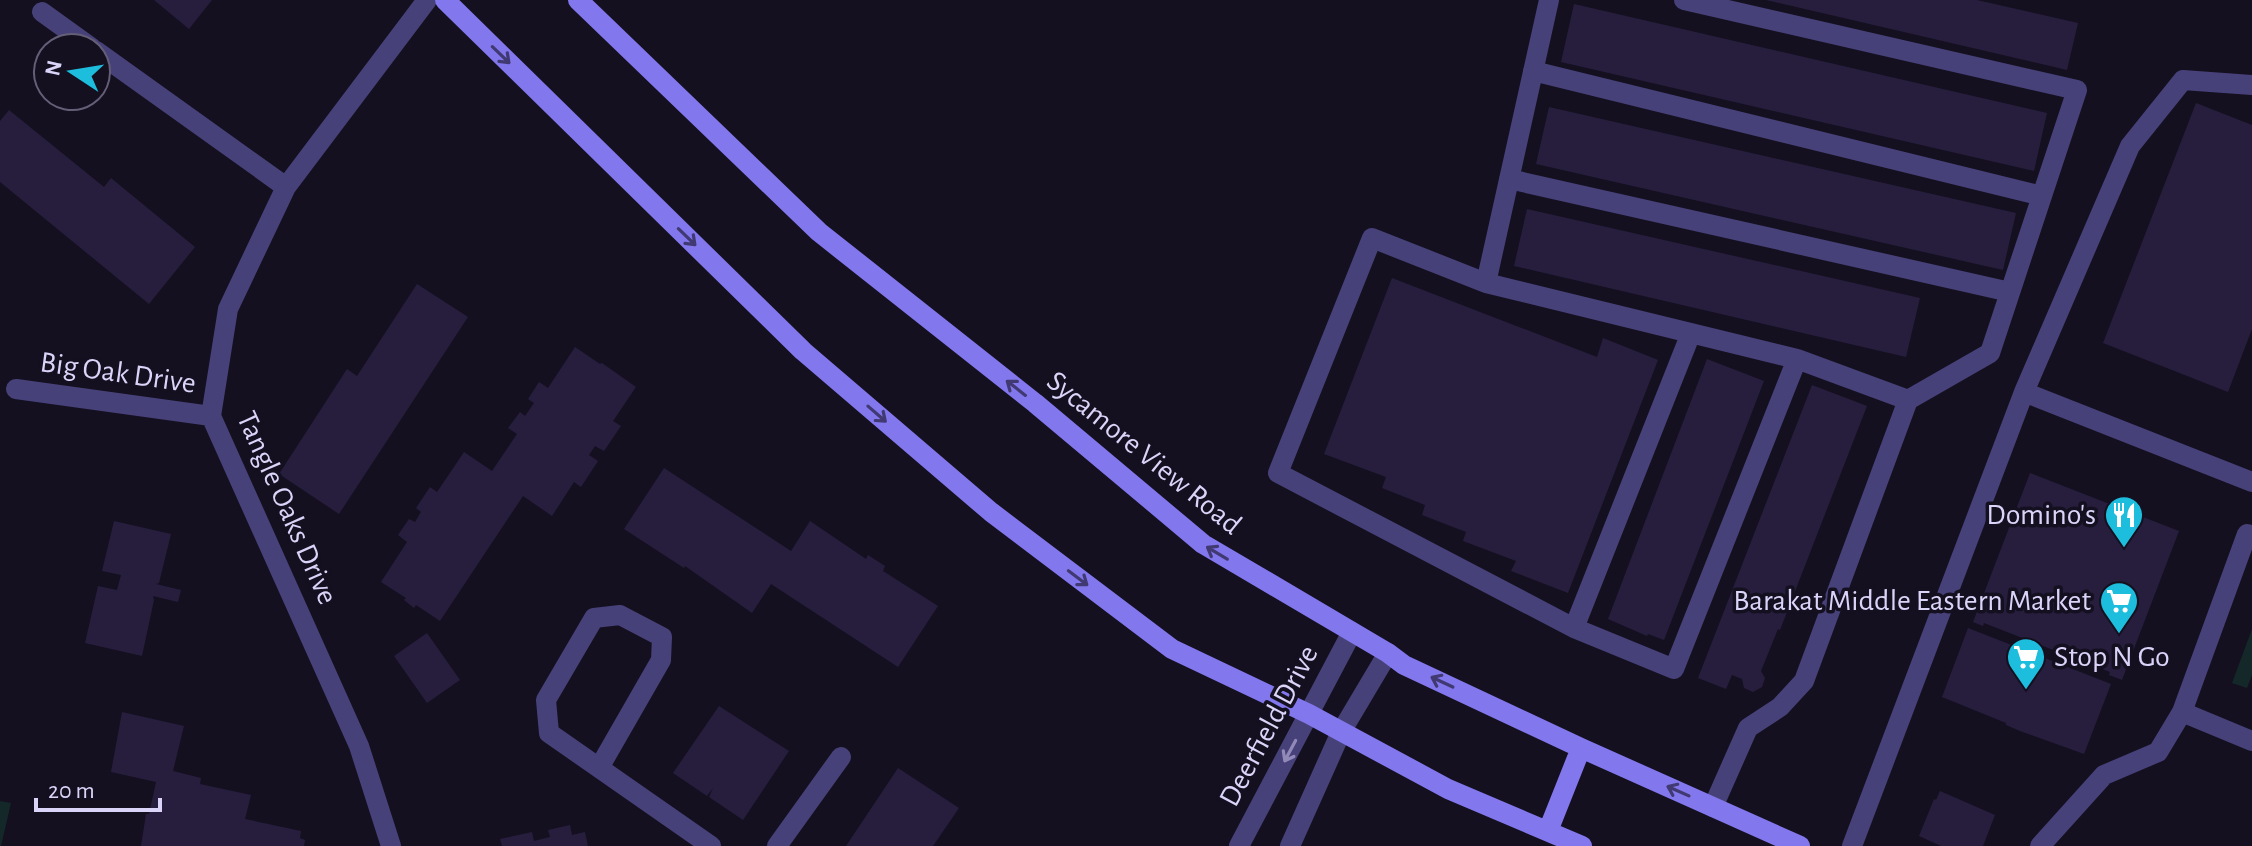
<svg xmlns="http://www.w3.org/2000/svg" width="2252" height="846" viewBox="0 0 2252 846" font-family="'Alegreya Sans',sans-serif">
  <rect width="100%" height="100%" fill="#141020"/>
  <path fill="#142829" d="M 2252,629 L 2252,675 L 2247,688 L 2232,683 Z
    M 0,801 L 11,803 L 1,846 L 0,846 Z"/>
  <path fill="#271e3e" d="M 154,0 L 212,0 L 189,29 Z
    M 1766,0 L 1977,0 L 2078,23 L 2067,70 Z
    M 1574,4 L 2047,113 L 2034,171 L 1561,62 Z
    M 2196,103 L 2252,125 L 2252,329 L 2228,392 L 2103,343 Z
    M 1549,107 L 2016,213 L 2003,270 L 1536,164 Z
    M 9,110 L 104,187 L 111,178 L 195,247 L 149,304 L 0,182 L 0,121 Z
    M 1527,209 L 1920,298 L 1906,357 L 1514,266 Z
    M 1392,278 L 1597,357 L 1603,338 L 1658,360 L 1568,593 L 1511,571 L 1516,561 L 1463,541 L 1466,532 L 1422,515 L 1425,505 L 1382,488 L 1386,477 L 1324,454 Z
    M 417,284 L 468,317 L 339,514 L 279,474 L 347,369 L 357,376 Z
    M 575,347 L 600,364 L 602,363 L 636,387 L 613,421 L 621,426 L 604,451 L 595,446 L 589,455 L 598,461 L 581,487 L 574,482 L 552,516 L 523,496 L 440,621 L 416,605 L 414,608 L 404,600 L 406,598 L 381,582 L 407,542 L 398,535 L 409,519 L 415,522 L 421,512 L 416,508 L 430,487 L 437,492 L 464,452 L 492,471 L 517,434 L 508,428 L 520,412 L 525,416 L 534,403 L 528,399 L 539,382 L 548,388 Z
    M 1707,359 L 1764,381 L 1664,640 L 1648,634 L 1647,636 L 1608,619 Z
    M 1812,385 L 1867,406 L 1780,630 L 1778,629 L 1761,671 L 1765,678 L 1762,687 L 1753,692 L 1744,688 L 1742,679 L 1732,675 L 1726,689 L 1698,678 Z
    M 664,468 L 791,551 L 810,521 L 866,559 L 868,555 L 885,566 L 883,571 L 938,606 L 898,667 L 771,584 L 752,613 L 685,566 L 684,568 L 624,529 Z
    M 2030,473 L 2179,531 L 2122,680 L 2109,675 L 2110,672 L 1984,623 L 1983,626 L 1973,622 Z
    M 114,521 L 171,534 L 159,583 L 156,584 L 181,590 L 178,602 L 153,596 L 154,600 L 142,656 L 85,643 L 98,586 L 117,590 L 121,575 L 102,571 Z
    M 1968,628 L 2111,684 L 2084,754 L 2020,731 L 2006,725 L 2006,723 L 1942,697 Z
    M 427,633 L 460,680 L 427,703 L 394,656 Z
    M 719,706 L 789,751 L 743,820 L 709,797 L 713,788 L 707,796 L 673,773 Z
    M 122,712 L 184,726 L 173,771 L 201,778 L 200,784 L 251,795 L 245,819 L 301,831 L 300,838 L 305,840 L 304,846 L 141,846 L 146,814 L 149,814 L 156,782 L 111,772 Z
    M 898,768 L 959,808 L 933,846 L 846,846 Z
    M 1940,791 L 1995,815 L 1983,846 L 1941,846 L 1919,836 L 1934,799 L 1936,800 Z
    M 570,825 L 572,835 L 585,832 L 588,846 L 502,846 L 500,839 L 532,832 L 534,841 L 550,837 L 548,830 Z"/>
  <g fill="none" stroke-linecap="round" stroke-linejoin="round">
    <path stroke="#474179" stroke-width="20" d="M 1549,0 L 1486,283 L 1797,359 L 1908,400
      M 1684,0 L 2077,90 L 1990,353 L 1908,400 L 1804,681 L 1780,707 L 1748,728 L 1713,807
      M 1533,71 L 2042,196
      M 1509,179 L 2010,292
      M 1486,283 L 1372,238 L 1278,473 L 1574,628
      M 1691,333 L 1574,628 L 1674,669 L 1797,359
      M 2024,392 L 2252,482
      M 2182,712 L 2252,741
      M 599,768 L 661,660 L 662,637 L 620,615 L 594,618 L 546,700 L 549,733 L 711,846
      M 1852,846 L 2024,392 L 2130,146 L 2183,80 L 2252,85
      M 2040,846 L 2104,775 L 2158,752 L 2182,712 L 2247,534"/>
    <path stroke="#474179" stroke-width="20" d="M 42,12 L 92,48
      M 96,51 L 286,187
      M 16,389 L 211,416
      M 391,846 L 359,746 L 211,416 L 228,309 L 286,187 L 427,0
      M 777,846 L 841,757
      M 1239,846 L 1352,632
      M 1290,846 L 1341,732 L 1388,653"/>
    <path stroke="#8277ed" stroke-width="20" d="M 445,0 L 803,351 L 991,512 L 1172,649 L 1309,714 L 1448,789 L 1582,846
      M 578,0 L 819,232 L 1035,403 L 1203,544 L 1388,653 L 1404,665 L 1581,748 L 1800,846
      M 1548,831 L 1581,748"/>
  </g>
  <defs><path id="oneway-shaft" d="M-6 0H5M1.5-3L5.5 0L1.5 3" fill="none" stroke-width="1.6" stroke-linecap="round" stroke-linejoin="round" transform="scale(2)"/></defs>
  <g stroke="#403972">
    <use href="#oneway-shaft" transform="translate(501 55) rotate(44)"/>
    <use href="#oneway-shaft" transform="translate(687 237) rotate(44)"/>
    <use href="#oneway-shaft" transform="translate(1016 388) rotate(-142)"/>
    <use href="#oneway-shaft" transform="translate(877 414) rotate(41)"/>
    <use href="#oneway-shaft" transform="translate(1217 553) rotate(-149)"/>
    <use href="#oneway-shaft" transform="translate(1078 578) rotate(37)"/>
    <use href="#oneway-shaft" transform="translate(1442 682) rotate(-155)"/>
    <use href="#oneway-shaft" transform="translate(1678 791) rotate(-156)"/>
  </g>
  <use stroke="#918ab9" href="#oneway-shaft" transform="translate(1290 751) rotate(118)"/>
  <defs>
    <symbol id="restaurant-pin" viewBox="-11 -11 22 30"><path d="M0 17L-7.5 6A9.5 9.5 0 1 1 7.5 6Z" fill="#1dbddd" stroke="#141020"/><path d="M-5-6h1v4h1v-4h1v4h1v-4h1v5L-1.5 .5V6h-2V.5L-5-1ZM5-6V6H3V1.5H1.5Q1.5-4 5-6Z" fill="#fff"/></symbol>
    <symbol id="supermarket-pin" viewBox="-11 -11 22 30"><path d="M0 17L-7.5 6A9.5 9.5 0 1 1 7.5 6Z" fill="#1dbddd" stroke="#141020"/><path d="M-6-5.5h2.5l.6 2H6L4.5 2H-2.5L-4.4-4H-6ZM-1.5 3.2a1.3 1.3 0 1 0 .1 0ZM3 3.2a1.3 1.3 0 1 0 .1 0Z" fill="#fff"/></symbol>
  </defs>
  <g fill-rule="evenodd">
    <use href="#restaurant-pin" x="2102" y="493" width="44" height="60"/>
    <use href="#supermarket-pin" x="2097" y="579" width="44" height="60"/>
    <use href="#supermarket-pin" x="2004" y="635" width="44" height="60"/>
  </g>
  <g text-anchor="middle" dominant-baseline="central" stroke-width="7" stroke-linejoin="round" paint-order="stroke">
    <g font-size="30" fill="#dbd4f9" stroke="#141020">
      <text transform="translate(118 373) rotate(8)">Big Oak Drive</text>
      <text transform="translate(1144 453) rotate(39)">Sycamore View Road</text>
      <text transform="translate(287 508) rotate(66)">Tangle Oaks Drive</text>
      <text transform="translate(1269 726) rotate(-62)">Deerfield Drive</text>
    </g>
    <g font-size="30" fill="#dbd4f9" stroke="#141020" text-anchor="end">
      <text x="2096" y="515">Domino's</text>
      <text x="2091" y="601">Barakat Middle Eastern Market</text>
      <text x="2054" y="657" text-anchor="start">Stop N Go</text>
    </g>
  </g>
  <g transform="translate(72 72) rotate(282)"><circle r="38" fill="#141020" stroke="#645e77" stroke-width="2"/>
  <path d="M0-6L14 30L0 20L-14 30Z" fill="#1dbddd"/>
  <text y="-12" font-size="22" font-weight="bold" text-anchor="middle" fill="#dbd4f9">N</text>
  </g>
  <path d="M36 798v12h124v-12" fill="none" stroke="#dbd4f9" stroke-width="4"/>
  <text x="48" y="798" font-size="24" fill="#dbd4f9" stroke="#141020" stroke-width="6" paint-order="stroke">20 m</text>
</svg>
